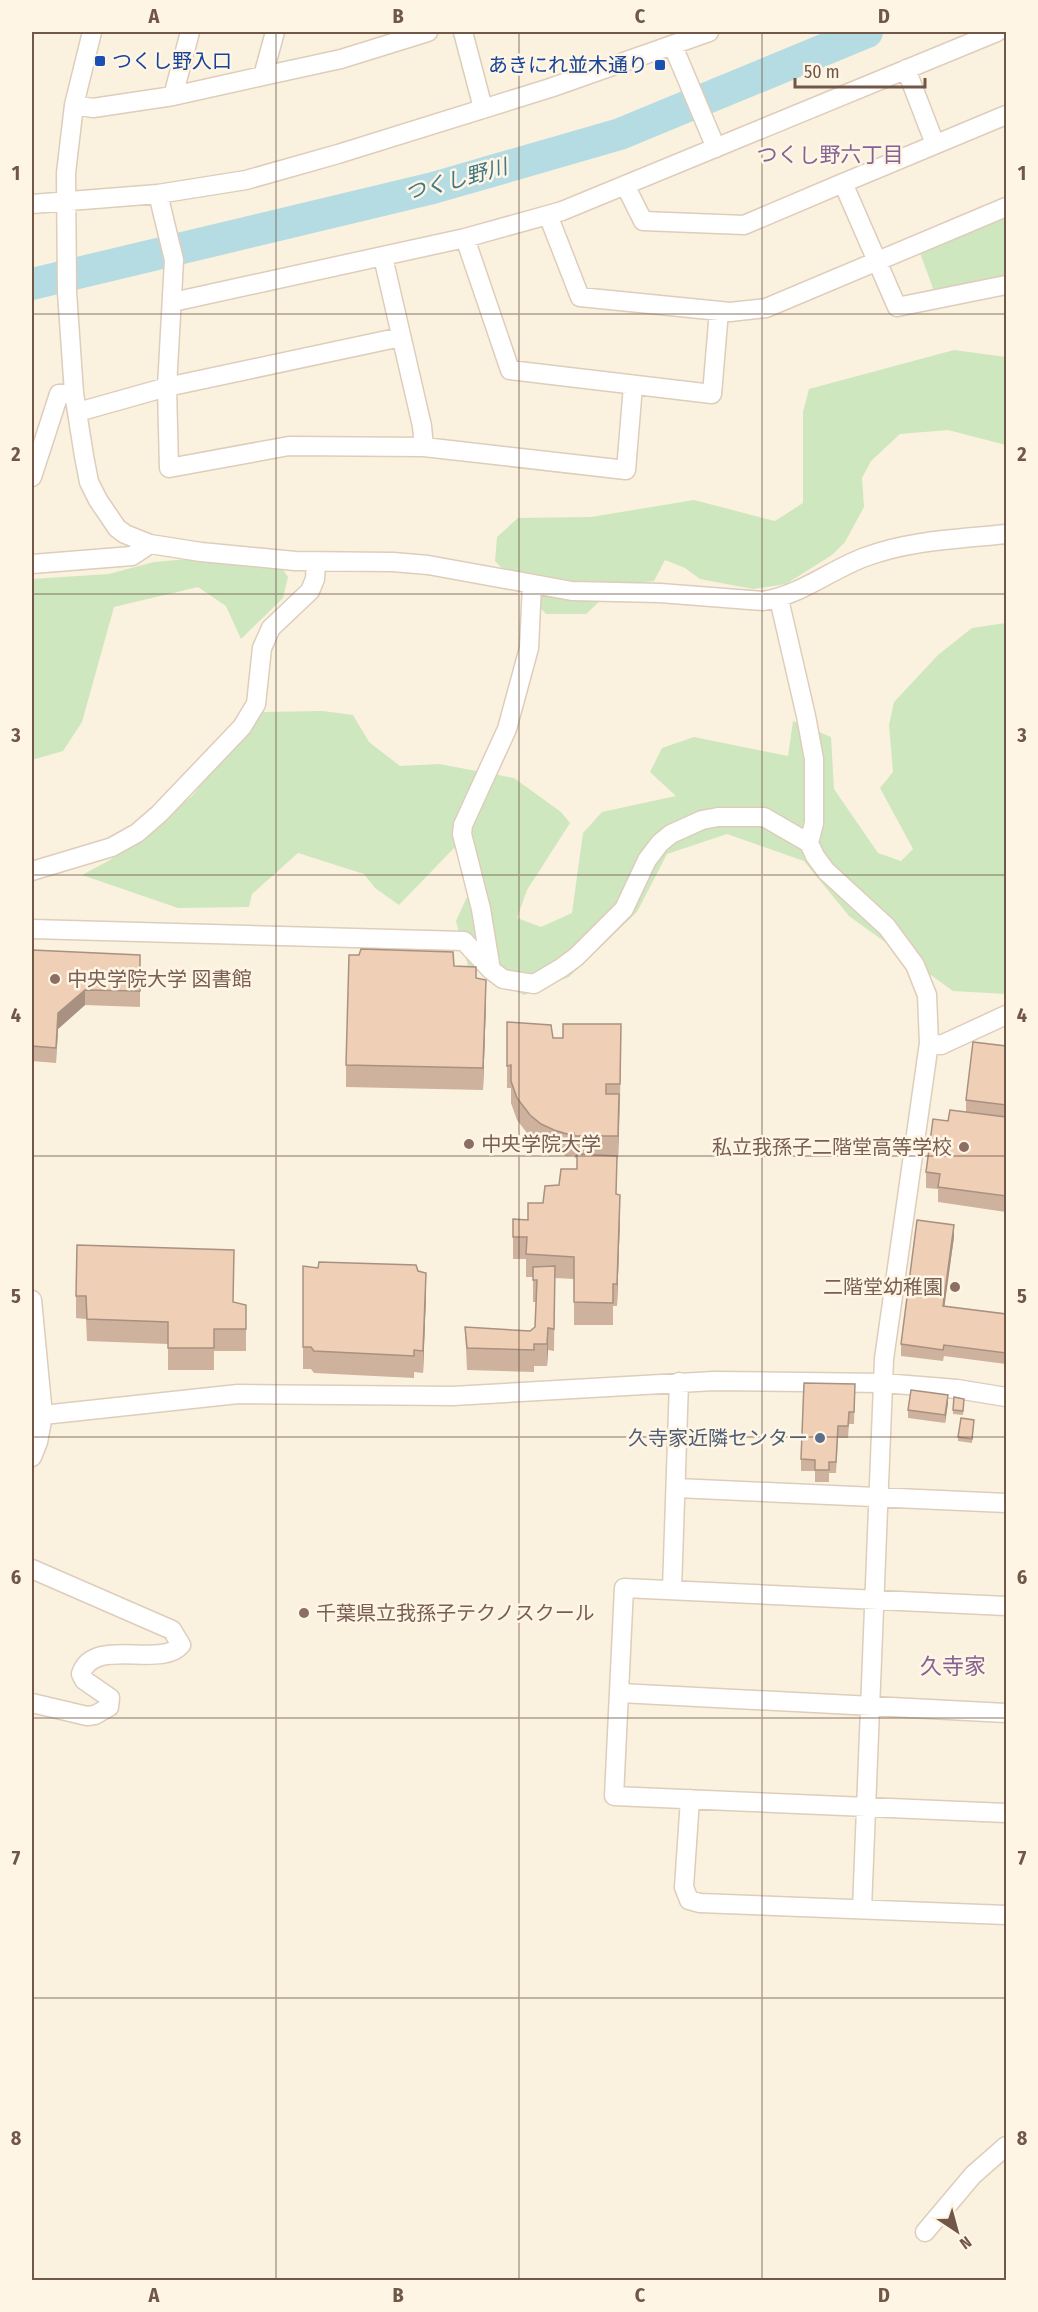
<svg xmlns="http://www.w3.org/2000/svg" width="1038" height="2312" viewBox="0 0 1038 2312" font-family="'Fira Sans Condensed','Noto Sans JP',sans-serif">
  <rect width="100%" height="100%" fill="#fbf1df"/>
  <path fill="#cee7be" d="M 1006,216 L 1006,276 L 934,291 L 920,253 Z
    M 954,350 L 1006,357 L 1006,445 L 948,430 L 900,434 L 871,461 L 862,478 L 864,507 L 845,542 L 832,555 L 786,584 L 753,589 L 700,579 L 685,568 L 665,560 L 654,581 L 616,586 L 586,614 L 546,614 L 495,561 L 497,537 L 518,518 L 591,517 L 694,500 L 775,521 L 803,503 L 803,412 L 809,389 Z
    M 188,559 L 281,567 L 288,577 L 283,598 L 241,639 L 226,606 L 198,587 L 114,607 L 82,722 L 63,751 L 32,760 L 32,579 L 109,574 L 154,562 Z
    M 1006,623 L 1006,994 L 953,991 L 849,916 L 804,861 L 727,834 L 667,854 L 637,912 L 569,977 L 524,995 L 468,966 L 456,921 L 481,866 L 454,848 L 399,905 L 375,888 L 364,874 L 298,853 L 252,894 L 249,907 L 178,908 L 82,875 L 110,860 L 192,796 L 262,712 L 323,711 L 353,715 L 369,742 L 400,766 L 439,764 L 514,778 L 561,812 L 570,823 L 527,890 L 517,918 L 541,927 L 572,913 L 583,833 L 602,812 L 676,796 L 650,772 L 662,748 L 694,737 L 788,756 L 793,721 L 831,737 L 834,789 L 878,853 L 901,861 L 913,849 L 880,788 L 893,772 L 889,725 L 894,702 L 938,655 L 972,628 Z"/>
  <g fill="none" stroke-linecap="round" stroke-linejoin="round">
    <path stroke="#b5dce3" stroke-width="32" d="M 32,284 L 433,188 L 620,134 L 867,32"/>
    <defs>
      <path id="minor" d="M 92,32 L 74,105 L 66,173 L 67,292 L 74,393 L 84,456 L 89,482 L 98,500 L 117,528 L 125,534 L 150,544 L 201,552 L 295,561 L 393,562 L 428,565 L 572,591 L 660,593 L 763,601 C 801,595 830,570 865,557 C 910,540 959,539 1006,534
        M 463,32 L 483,108
        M 673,46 L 716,148
        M 906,69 L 935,144
        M 263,76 L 341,59 L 428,32
        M 173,96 L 190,32
        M 74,105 L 93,108 L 173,96 L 263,76 L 275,32
        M 843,183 L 1006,115
        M 625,185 L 643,221 L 744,225 L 843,183 L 897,307 L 1006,285
        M 158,194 L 174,260 L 167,387 L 169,468 L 289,446 L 424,447 L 626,470 L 633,386
        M 32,204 L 158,194 L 246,180 L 338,154 L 550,88 L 709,32
        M 548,215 L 580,297 L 730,312 L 766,308 L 1006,207
        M 465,238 L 510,370 L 712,394 L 719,311
        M 383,257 L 422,426 L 424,447
        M 173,302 L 465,238 L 562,211 L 997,32
        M 78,412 L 167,387 L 401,337
        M 32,477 L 59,394 L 74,393
        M 32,564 L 132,556 L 150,544
        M 779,599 L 806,716 L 814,759 L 814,823 L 809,843 L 815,856 L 826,871 L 887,927 L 915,965 L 927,995 L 929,1043 L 941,1045 L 1006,1015
        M 32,871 L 112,847 L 137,833 L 159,814 L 242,727 L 256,704 L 262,648 L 271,628 L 310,591 L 315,579 L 316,562
        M 32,929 L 464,941 L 491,970 L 503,979 L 534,984 L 561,968 L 576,957 L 624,909 L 647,860 L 660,843 L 671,834 L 702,820 L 718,817 L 764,817 L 809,843
        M 491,970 L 481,909 L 462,834 L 463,825 L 507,729 L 529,648 L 532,585
        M 32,1300 L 43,1415 L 238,1394 L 453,1396 L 714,1381 L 883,1383 L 957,1389 L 1006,1397
        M 32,1457 L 38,1442 L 43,1415
        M 677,1488 L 1006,1503
        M 32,1569 L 172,1630 L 181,1645 C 161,1669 93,1636 81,1674 L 84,1680 L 110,1698 L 109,1707 L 95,1715 L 87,1716 L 32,1703
        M 672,1590 L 679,1382
        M 1006,1606 L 624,1588 L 614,1796 L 1006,1813
        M 620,1693 L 1006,1713
        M 690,1799 L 684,1887 L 689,1900 L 700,1903 L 1006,1915
        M 862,1909 L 884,1359 L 929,1043
        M 925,2232 L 973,2175 L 1006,2146"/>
    </defs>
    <use href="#minor" stroke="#decdbb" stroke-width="21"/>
    <use href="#minor" stroke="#fff" stroke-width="18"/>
  </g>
  <path fill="#ceb29d" d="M 32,950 L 140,955 L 140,1007 L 85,1005 L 58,1029 L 56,1063 L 32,1061 Z
    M 359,955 L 454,966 L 476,978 L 486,1002 L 483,1090 L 346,1087 L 346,1065 Z
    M 507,1022 L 553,1038 L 563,1038 L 621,1024 L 620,1106 L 618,1159 L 617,1158 L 616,1194 L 620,1217 L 617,1306 L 613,1306 L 613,1325 L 574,1325 L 574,1279 L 555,1278 L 554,1351 L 548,1350 L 547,1366 L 534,1366 L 534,1372 L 467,1370 L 465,1327 L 530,1331 L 535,1327 L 536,1302 L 533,1302 L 533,1277 L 526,1277 L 526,1259 L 513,1259 L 513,1219 L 528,1220 L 559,1185 L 577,1169 L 577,1158 L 575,1158 L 574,1155 L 567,1156 L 554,1152 L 541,1146 L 530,1137 L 517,1120 L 511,1103 L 511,1088 L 507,1088 Z
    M 1006,1046 L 1006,1212 L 938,1202 L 938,1189 L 926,1188 L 926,1172 L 948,1121 L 966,1112 L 966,1100 Z
    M 954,1237 L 944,1306 L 1006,1314 L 1006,1364 L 944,1356 L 943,1361 L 901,1356 L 901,1344 Z
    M 303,1266 L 318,1268 L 426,1295 L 423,1373 L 414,1372 L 414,1378 L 314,1373 L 311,1369 L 303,1369 Z
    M 76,1296 L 233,1302 L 246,1327 L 246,1351 L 214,1351 L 214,1370 L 168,1370 L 168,1344 L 87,1341 L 86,1319 L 76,1318 Z
    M 855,1384 L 854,1424 L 849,1424 L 848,1438 L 838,1438 L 836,1473 L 829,1473 L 829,1482 L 815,1482 L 815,1471 L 801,1471 L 801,1459 Z
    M 948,1403 L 945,1423 L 908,1418 L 908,1410 Z
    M 964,1403 L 963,1415 L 953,1414 L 953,1410 Z
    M 974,1424 L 972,1443 L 958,1441 L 958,1437 Z"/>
  <path fill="#a89180" d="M 486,980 L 486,1002 L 483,1090 L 483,1068 Z
    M 85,990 L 85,1005 L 58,1029 L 56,1063 L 58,1013 Z
    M 619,1094 L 619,1116 L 618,1159 L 618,1136 Z
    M 620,1195 L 620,1217 L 617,1306 L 617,1284 Z
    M 954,1225 L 954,1237 L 943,1317 L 943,1306 Z
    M 426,1273 L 426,1295 L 423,1373 L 423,1351 Z
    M 548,1328 L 548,1350 L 547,1366 L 547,1344 Z
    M 948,1395 L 948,1403 L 945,1423 L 945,1415 Z"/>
  <path fill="#f0cfb7" stroke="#a89180" stroke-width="1.5" d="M 361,949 L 453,952 L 454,966 L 476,967 L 476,978 L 486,980 L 483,1068 L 346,1065 L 349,955 L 359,955 Z
    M 32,950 L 140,955 L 140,991 L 85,990 L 58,1013 L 56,1048 L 32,1046 Z
    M 507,1022 L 551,1025 L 553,1038 L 563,1038 L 563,1024 L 621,1024 L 620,1084 L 606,1084 L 606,1094 L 619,1094 L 618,1136 L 575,1136 L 574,1133 L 567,1134 L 554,1130 L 541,1124 L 530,1115 L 517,1098 L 511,1081 L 511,1065 L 507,1066 Z
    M 973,1042 L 1006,1046 L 1006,1105 L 966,1100 Z
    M 950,1110 L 1006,1117 L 1006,1196 L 938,1187 L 940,1174 L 926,1172 L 933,1119 L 948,1121 Z
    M 577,1154 L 617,1156 L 616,1194 L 620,1195 L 617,1284 L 613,1284 L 613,1303 L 574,1302 L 574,1257 L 526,1254 L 527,1237 L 513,1237 L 513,1219 L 528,1220 L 528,1203 L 543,1203 L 545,1186 L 559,1185 L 561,1169 L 577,1169 Z
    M 917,1220 L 954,1225 L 943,1306 L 1006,1314 L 1006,1353 L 944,1345 L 943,1350 L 901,1344 Z
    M 77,1245 L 234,1250 L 233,1302 L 246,1305 L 246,1329 L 214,1329 L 214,1348 L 168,1348 L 168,1322 L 87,1319 L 86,1296 L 76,1296 Z
    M 319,1262 L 416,1265 L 418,1271 L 426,1273 L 423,1351 L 414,1350 L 414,1356 L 314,1351 L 311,1347 L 303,1347 L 303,1266 L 318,1268 Z
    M 555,1266 L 554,1329 L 548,1328 L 547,1344 L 534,1344 L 534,1350 L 467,1348 L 465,1327 L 530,1331 L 535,1327 L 537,1280 L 533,1280 L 533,1267 Z
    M 804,1383 L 855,1384 L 854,1412 L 849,1412 L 848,1426 L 838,1426 L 836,1462 L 829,1462 L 829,1470 L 815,1470 L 815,1460 L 801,1459 Z
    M 911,1390 L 948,1395 L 945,1415 L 908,1410 Z
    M 954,1397 L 964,1399 L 963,1411 L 953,1410 Z
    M 961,1418 L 974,1420 L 972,1439 L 958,1437 Z"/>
  <path fill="none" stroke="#705748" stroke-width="1.5" stroke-opacity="0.55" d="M 276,32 L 276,2280M 519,32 L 519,2280M 762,32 L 762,2280M 32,314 L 1006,314M 32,594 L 1006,594M 32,875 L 1006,875M 32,1156 L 1006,1156M 32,1437 L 1006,1437M 32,1718 L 1006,1718M 32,1998 L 1006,1998"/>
  <g fill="#1a4fb4" stroke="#fff5e4" stroke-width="2">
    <rect x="94" y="55" width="12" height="12" rx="3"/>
    <rect x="654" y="59" width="12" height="12" rx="3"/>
  </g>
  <g fill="#8d6e63" stroke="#fff5e4" stroke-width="2">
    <circle cx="55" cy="979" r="6"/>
    <circle cx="469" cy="1144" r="6"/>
    <circle cx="964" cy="1147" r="6"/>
    <circle cx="955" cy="1287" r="6"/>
    <circle cx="304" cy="1613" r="6"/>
  </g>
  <circle fill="#5c6f8a" stroke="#fff5e4" stroke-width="2" cx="820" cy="1438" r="6"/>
  <g text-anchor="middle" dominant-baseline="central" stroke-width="5" stroke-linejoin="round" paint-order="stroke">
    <g font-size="20" fill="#164399" stroke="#fff5e4" text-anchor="start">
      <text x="112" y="61">つくし野入口</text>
      <text x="648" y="65" text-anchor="end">あきにれ並木通り</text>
    </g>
    <g font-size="20" fill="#785e54" stroke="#fff5e4" text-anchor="start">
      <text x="67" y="979">中央学院大学 図書館</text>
      <text x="481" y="1144">中央学院大学</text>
      <text x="952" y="1147" text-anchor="end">私立我孫子二階堂高等学校</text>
      <text x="943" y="1287" text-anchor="end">二階堂幼稚園</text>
      <text x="316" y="1613">千葉県立我孫子テクノスクール</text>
    </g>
    <g font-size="20" fill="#4e5e75" stroke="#fff5e4" text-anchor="end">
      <text x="808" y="1438">久寺家近隣センター</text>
    </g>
    <g font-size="21" fill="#846394" stroke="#fff5e4">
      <text x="830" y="155">つくし野六丁目</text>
    </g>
    <g font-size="21" font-style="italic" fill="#427884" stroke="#fff5e4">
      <text transform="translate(456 180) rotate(-15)">つくし野川</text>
    </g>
    <g font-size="22" fill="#846394" stroke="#fff5e4">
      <text x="953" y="1666">久寺家</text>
    </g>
  </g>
  <rect width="1038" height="2312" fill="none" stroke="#fff5e4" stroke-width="66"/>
  <g transform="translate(957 2231) rotate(144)" stroke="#fff5e4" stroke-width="4.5" paint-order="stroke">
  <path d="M0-4.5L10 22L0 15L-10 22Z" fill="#705748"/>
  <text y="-9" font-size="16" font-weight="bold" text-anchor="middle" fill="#705748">N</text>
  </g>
  <path d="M795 78v9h130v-9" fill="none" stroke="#705748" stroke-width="3"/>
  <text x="804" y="78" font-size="18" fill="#705748" stroke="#fff5e4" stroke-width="4.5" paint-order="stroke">50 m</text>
  <rect x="33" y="33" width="972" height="2246" fill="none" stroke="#705748" stroke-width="2"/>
  <g font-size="20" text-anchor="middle" font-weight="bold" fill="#705748">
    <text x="154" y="23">A</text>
    <text x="398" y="23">B</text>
    <text x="640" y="23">C</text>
    <text x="884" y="23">D</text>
    <text x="16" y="180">1</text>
    <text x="1022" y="180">1</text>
    <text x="16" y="461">2</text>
    <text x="1022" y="461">2</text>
    <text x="16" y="742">3</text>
    <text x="1022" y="742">3</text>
    <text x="16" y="1022">4</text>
    <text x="1022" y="1022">4</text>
    <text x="16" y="1303">5</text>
    <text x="1022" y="1303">5</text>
    <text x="16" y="1584">6</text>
    <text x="1022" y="1584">6</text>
    <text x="16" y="1865">7</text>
    <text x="1022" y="1865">7</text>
    <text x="16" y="2145">8</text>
    <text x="1022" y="2145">8</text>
    <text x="154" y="2302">A</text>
    <text x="398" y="2302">B</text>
    <text x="640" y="2302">C</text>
    <text x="884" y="2302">D</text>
  </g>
</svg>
